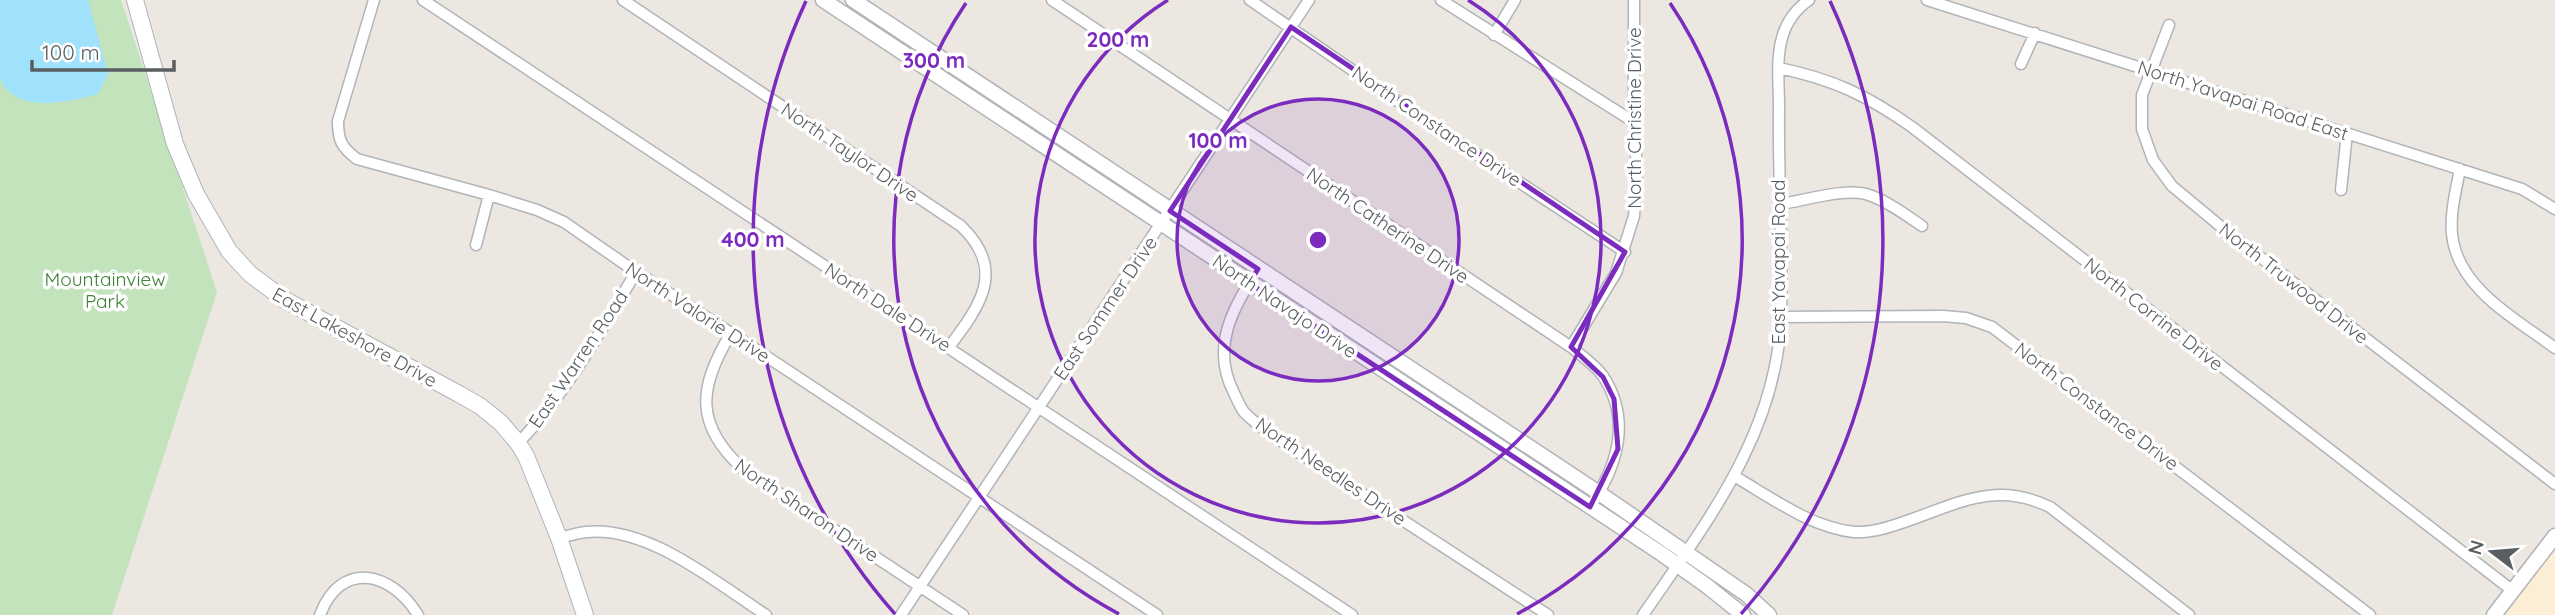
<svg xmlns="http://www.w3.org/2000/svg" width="2555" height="615" viewBox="0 0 2555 615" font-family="Quicksand,sans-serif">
  <rect width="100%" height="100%" fill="#ece7e0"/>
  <path fill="#fcedd5" d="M 2555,547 L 2555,615 L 2503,615 Z"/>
  <path fill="#c3e3bd" d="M 0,0 L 121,0 L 217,292 L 112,615 L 0,615 Z"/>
  <path fill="#a0e2fc" d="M 0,0 L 88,0 L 108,74 L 98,94 C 69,102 14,115 0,78 Z"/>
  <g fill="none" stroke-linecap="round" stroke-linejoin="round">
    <defs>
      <path id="minor" d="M 374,0 L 338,121 C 338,140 341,147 357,159 L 489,195 L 537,210 L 564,222 L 636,272 L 731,333 L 1157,615
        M 423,0 L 1352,615
        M 623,0 L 961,226 C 1007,270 980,306 949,347
        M 1052,0 L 1571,347 C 1582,356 1595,365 1603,376 C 1630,417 1619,461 1595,499
        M 1250,0 L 1428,122 L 1625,252
        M 1441,0 L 1634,122
        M 1927,0 L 2522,189 L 2555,209
        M 2169,25 L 2142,95 L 2142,129 L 2153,160 L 2172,186 L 2225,230 L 2555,484
        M 1494,35 L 1515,0
        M 2021,64 L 2035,33
        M 1779,68 C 1833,79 1868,96 1912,127 L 2513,591
        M 2460,169 C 2456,190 2450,213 2452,234 C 2457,288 2516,319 2555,348
        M 2341,190 L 2347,133
        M 1780,204 C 1804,201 1846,187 1869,195 C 1887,201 1906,215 1922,226
        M 476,245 L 489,195
        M 1258,269 C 1233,308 1210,347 1234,393 C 1237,399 1240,407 1244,412 C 1251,420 1262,427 1269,433 L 1548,615
        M 1781,317 L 1943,316 L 1966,318 L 1992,327 L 2370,615
        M 731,333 C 698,388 694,425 744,470 L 963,615
        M 1571,347 L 1616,273 L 1634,216 L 1637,172 L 1634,122 L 1634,0
        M 518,443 C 563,398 603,328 636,272
        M 1734,476 C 1772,498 1810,527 1854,532 C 1872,533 1890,527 1907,521 C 1959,503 1996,481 2050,507 L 2189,615
        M 559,538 C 568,536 577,533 586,532 C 648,525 716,583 766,615
        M 320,615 C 341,559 392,572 418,615
        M 901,615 L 1309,0
        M 1643,615 C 1706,523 1778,432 1781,315 C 1783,246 1778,176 1779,107 C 1779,85 1776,59 1782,38 C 1786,23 1796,9 1809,0"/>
      <path id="tertiary" d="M 823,0 L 1662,554 L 1707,586 L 1743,615
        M 853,0 L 1599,493 L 1746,594 L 1769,615
        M 2494,615 L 2555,536"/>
      <path id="secondary" d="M 135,0 L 175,144 L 196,194 L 229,251 L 250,274 L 285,300 L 459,394 L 480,406 L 501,423 L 518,443 L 526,456 L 559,538 L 585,615"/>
    </defs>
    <use href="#minor" stroke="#b1b4b8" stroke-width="13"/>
    <use href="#tertiary" stroke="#b1b4b8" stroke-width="17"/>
    <use href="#secondary" stroke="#b0b5b8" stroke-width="18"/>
    <use href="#minor" stroke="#fff" stroke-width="10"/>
    <use href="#tertiary" stroke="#fff" stroke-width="14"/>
    <use href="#secondary" stroke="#fff" stroke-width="16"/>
  </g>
  <path fill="none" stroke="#7b2cbf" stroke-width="5" stroke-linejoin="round" d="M 1291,27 L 1625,252 L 1571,347 L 1603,377 L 1614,399 L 1618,449 L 1590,507 L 1249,283 L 1258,269 L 1170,211 Z"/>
  <circle cx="1318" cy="240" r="141" fill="#7b2cbf" fill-opacity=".12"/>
  <g fill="none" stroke="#7b2cbf" stroke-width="3.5">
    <circle cx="1318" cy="240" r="141"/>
    <path d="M1468 0A283 283 0 1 1 1168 0"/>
    <path d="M1119 614A424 424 0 0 1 966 3M1670 3A424 424 0 0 1 1517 614"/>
    <path d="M895 614A565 565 0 0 1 806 1M1830 1A565 565 0 0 1 1741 614"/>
  </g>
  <g text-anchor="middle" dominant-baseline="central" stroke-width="7" stroke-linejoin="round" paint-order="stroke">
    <g font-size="19" fill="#595e61" stroke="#fff">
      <text transform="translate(2243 100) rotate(18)">North Yavapai Road East</text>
      <text transform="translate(1634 118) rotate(-90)">North Christine Drive</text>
      <text transform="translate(1437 126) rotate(34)">North Constance Drive</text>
      <text transform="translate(850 152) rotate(34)">North Taylor Drive</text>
      <text transform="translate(1388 225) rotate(34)">North Catherine Drive</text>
      <text transform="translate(1778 262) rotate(-90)">East Yavapai Road</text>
      <text transform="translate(2294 283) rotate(38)">North Truwood Drive</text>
      <text transform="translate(1285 306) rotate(34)">North Navajo Drive</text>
      <text transform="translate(888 307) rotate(33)">North Dale Drive</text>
      <text transform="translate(1105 308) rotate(-56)">East Sommer Drive</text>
      <text transform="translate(698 312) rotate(33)">North Valorie Drive</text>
      <text transform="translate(2154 314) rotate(38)">North Corrine Drive</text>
      <text transform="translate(355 337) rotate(29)">East Lakeshore Drive</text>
      <text transform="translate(578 359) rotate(-56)">East Warren Road</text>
      <text transform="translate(2097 406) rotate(37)">North Constance Drive</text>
      <text transform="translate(1331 471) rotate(34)">North Needles Drive</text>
      <text transform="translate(807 510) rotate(34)">North Sharon Drive</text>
    </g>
    <g font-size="19" fill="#3f8237" stroke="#fff">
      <text x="105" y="279">Mountainview<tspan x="105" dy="22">Park</tspan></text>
    </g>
  </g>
  <circle cx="1318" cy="240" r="10" fill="#7b2cbf" stroke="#fff" stroke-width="3.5"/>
  <g font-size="21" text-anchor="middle" font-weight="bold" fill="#7b2cbf" stroke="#fff" stroke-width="7" stroke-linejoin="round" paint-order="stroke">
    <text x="1118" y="47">200 m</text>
    <text x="934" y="68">300 m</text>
    <text x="1218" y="148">100 m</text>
    <text x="753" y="247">400 m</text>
  </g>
  <g transform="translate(2492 552) rotate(286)" stroke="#ffffff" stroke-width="5" paint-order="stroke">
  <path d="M0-5L12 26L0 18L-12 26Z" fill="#595e61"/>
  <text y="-10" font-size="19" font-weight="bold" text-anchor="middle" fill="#595e61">N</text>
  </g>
  <path d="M32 60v10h142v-10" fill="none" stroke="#595e61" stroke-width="3.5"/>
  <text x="42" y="60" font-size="21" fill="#595e61" stroke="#ffffff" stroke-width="5" paint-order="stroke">100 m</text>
</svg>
